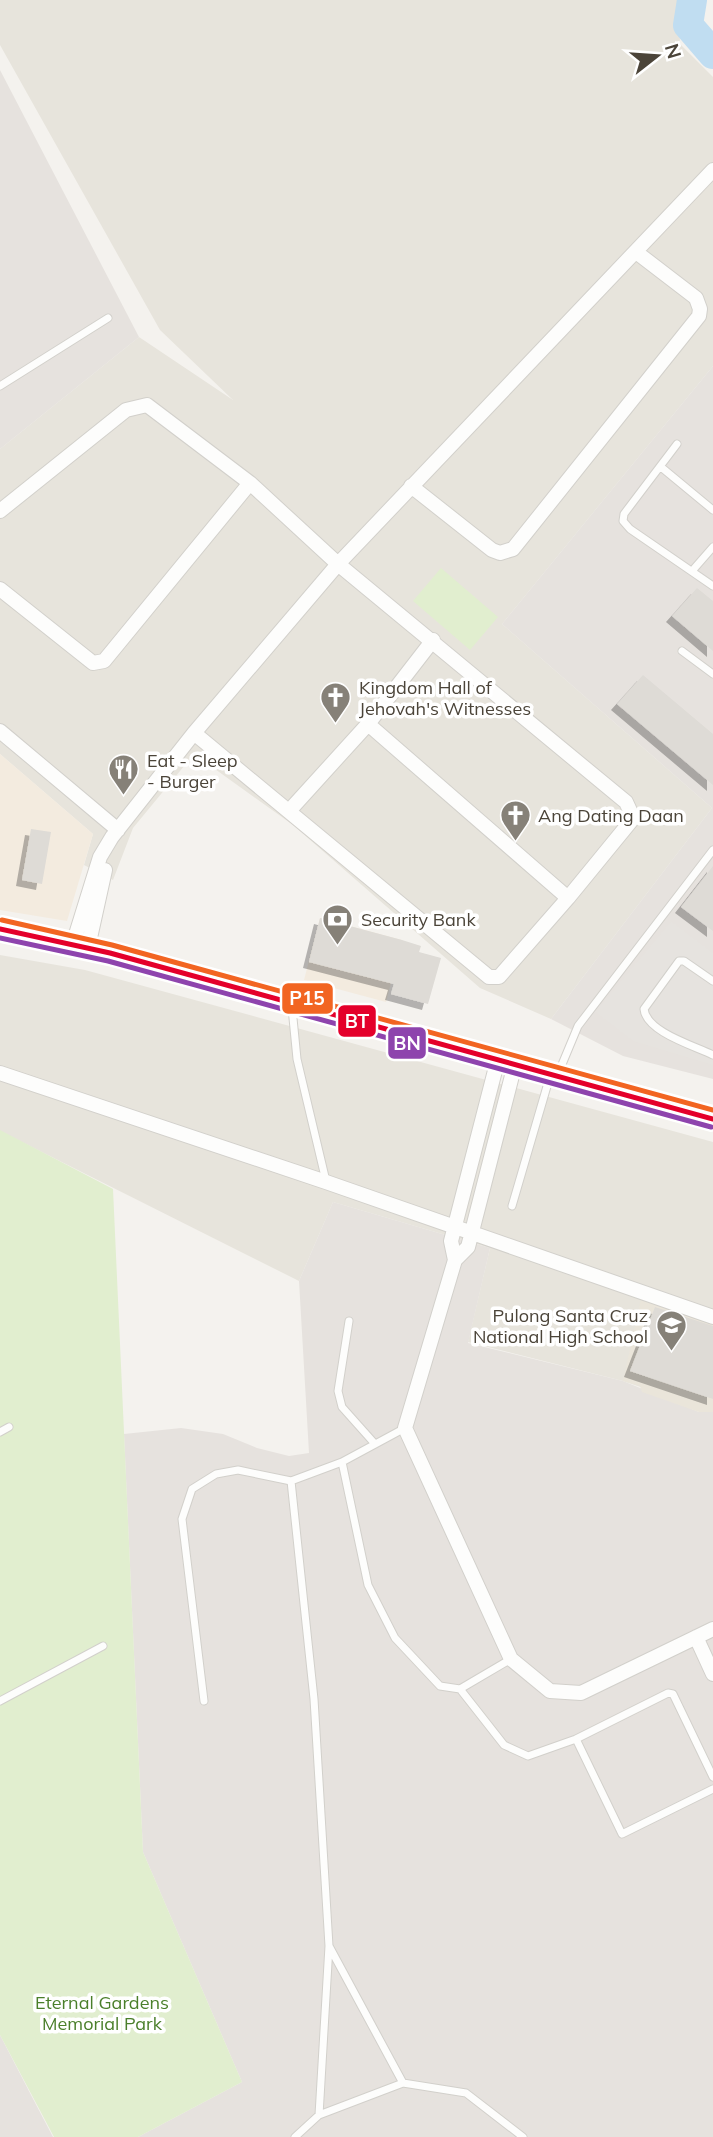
<svg xmlns="http://www.w3.org/2000/svg" width="713" height="2137" viewBox="0 0 713 2137" font-family="Mulish,sans-serif">
  <defs>
    <filter id="shadow"><feDropShadow dx="-6" dy="6" stdDeviation="0" flood-color="#0004"/></filter>
  </defs>
  <rect width="100%" height="100%" fill="#f4f2ee"/>
  <path fill="#e7e4dc" d="M 0,0 L 679,0 L 680,44 L 713,77 L 713,366 L 502,624 L 712,808 L 551,1019 L 480,988 L 293,825 L 194,754 L 133,828 L 113,880 L 84,865 L 93,834 L 0,754 L 0,449 L 139,337 L 233,400 L 160,330 L 0,45 Z
    M 0,955 L 85,970 L 713,1142 L 713,1412 L 623,1381 L 468,1342 L 490,1248 L 333,1202 L 299,1281 L 0,1131 Z"/>
  <path fill="#f3ebdf" d="M 0,754 L 93,834 L 67,921 L 0,910 Z
    M 320,918 L 402,940 L 386,1002 L 304,980 Z"/>
  <path fill="#e6e2de" d="M 0,70 L 139,337 L 0,449 Z
    M 713,366 L 713,1079 L 623,1056 L 551,1019 L 712,808 L 502,624 Z
    M 333,1202 L 490,1248 L 468,1343 L 623,1381 L 699,1412 L 713,1412 L 713,2137 L 138,2137 L 242,2082 L 143,1852 L 124,1434 L 181,1428 L 223,1434 L 257,1448 L 289,1456 L 309,1453 L 299,1281 Z
    M 0,2035 L 31,2095 L 53,2137 L 0,2137 Z"/>
  <path fill="#eae5da" d="M 642,1295 L 713,1323 L 713,1412 L 699,1412 L 642,1392 L 640,1386 L 623,1381 Z"/>
  <path fill="#e1eecf" d="M 441,568 L 498,617 L 470,650 L 413,601 Z
    M 0,1130 L 113,1189 L 143,1852 L 242,2082 L 138,2137 L 54,2137 L 0,2035 Z"/>
  <path fill="#e6e3df" d="M 671,921 L 713,953 L 713,1065 L 633,1041 L 595,1012 Z"/>
  <g fill="none" stroke-linecap="round" stroke-linejoin="round">
    <path stroke="#c0ddf1" stroke-width="30" d="M 692,0 L 688,25 L 713,54"/>
  </g>
  <path fill="#dedbd6" filter="url(#shadow)" d="M 697,588 L 713,601 L 713,651 L 672,616 Z
    M 643,675 L 713,734 L 713,785 L 617,704 Z
    M 31,829 L 51,832 L 42,884 L 22,880 Z
    M 713,866 L 713,931 L 681,907 Z
    M 320,918 L 402,940 L 421,946 L 419,952 L 441,958 L 428,1004 L 391,994 L 394,984 L 309,962 Z
    M 655,1307 L 713,1326 L 713,1399 L 630,1371 Z"/>
  <g fill="none" stroke-linecap="round" stroke-linejoin="round">
    <defs>
      <path id="lane" d="M 0,386 L 108,318
        M 677,444 L 630,506 L 624,514 L 623,521 L 630,529 L 713,586
        M 661,467 L 713,510
        M 692,571 L 713,547
        M 682,651 L 713,674
        M 713,981 L 684,961 L 679,961 L 644,1009 C 646,1032 695,1046 713,1055
        M 292,1008 L 297,1059 L 326,1181
        M 558,1074 L 578,1026 L 713,850
        M 512,1206 L 550,1076
        M 349,1321 L 338,1391 L 342,1407 L 375,1444
        M 405,1428 L 342,1462 L 368,1585 L 395,1638 L 440,1686 L 460,1689 L 511,1659
        M 0,1432 L 9,1427
        M 342,1462 L 291,1481 L 314,1699 L 329,1946 L 403,2083 L 466,2093 L 523,2137
        M 460,1689 L 504,1745 L 528,1756 L 576,1739 L 622,1834 L 713,1789
        M 0,1701 L 103,1646
        M 204,1701 L 182,1519 L 192,1489 L 216,1474 L 238,1470 L 291,1481
        M 576,1739 L 668,1693 L 673,1694 L 713,1777
        M 319,2115 L 403,2083
        M 295,2137 L 319,2115 L 329,1946"/>
      <path id="street" d="M 411,486 L 492,550 L 500,553 L 513,549 L 699,316 L 700,309 L 696,298 L 636,252
        M 0,511 L 126,410 L 147,405 L 250,483 L 338,564 L 626,802 L 632,815 L 631,821 L 568,898 L 499,977 L 489,977 L 194,733
        M 0,589 L 93,663 L 104,661 L 250,483
        M 368,724 L 568,898
        M 0,731 L 118,830
        M 289,811 L 368,724 L 433,640
        M 73,944 L 100,857 L 112,837 L 194,733 L 338,564 L 713,170
        M 88,947 L 105,870
        M 515,1064 L 468,1247 L 455,1260 L 405,1428 L 511,1659 L 550,1691 L 581,1693 L 713,1629
        M 0,1073 L 326,1182 L 713,1317
        M 455,1260 L 451,1241 L 498,1059
        M 696,1637 L 713,1674"/>
      <path id="primary" d="M 0,929 L 110,953 L 713,1119"/>
    </defs>
    <use href="#lane" stroke="#d2d0cb" stroke-width="9"/>
    <use href="#street" stroke="#d2d0cb" stroke-width="16"/>
    <use href="#primary" stroke="#d6cebb" stroke-width="23"/>
    <use href="#lane" stroke="#fdfdfc" stroke-width="7"/>
    <use href="#street" stroke="#fdfdfc" stroke-width="14"/>
    <use href="#primary" stroke="#f2efe6" stroke-width="21"/>
    <defs>
      <path id="bus-1" d="M 0,929 L 110,953 L 713,1119"/>
      <path id="bus-2" d="M 0,938 L 108,961 L 711,1127"/>
      <path id="bus-3" d="M 2,920 L 112,945 L 713,1110"/>
    </defs>
    <use href="#bus-1" stroke="#fff" stroke-width="10"/>
    <use href="#bus-2" stroke="#fff" stroke-width="10"/>
    <use href="#bus-3" stroke="#fff" stroke-width="10"/>
    <use href="#bus-1" stroke="#e4002b" stroke-width="5"/>
    <use href="#bus-2" stroke="#8e44ad" stroke-width="5"/>
    <use href="#bus-3" stroke="#f26522" stroke-width="5"/>
  </g>
  <defs>
    <symbol id="church-pin" viewBox="-11 -11 22 30"><path d="M0 17L-7.5 6A9.5 9.5 0 1 1 7.5 6Z" fill="#868178" stroke="#fff"/><path d="M-1.2-6h2.4v3.5h3.3v2.4h-3.3V6h-2.4V-.1h-3.3v-2.4h3.3Z" fill="#fff"/></symbol>
    <symbol id="restaurant-pin" viewBox="-11 -11 22 30"><path d="M0 17L-7.5 6A9.5 9.5 0 1 1 7.5 6Z" fill="#868178" stroke="#fff"/><path d="M-5-6h1v4h1v-4h1v4h1v-4h1v5L-1.5 .5V6h-2V.5L-5-1ZM5-6V6H3V1.5H1.5Q1.5-4 5-6Z" fill="#fff"/></symbol>
    <symbol id="bank-pin" viewBox="-11 -11 22 30"><path d="M0 17L-7.5 6A9.5 9.5 0 1 1 7.5 6Z" fill="#868178" stroke="#fff"/><path d="M-6-4H6V4H-6ZM0-2.3a2.3 2.3 0 1 0 0 4.6a2.3 2.3 0 1 0 0-4.6Z" fill="#fff"/></symbol>
    <symbol id="school-pin" viewBox="-11 -11 22 30"><path d="M0 17L-7.5 6A9.5 9.5 0 1 1 7.5 6Z" fill="#868178" stroke="#fff"/><path d="M0-5L7-2L0 1L-7-2ZM-4 1L0 2.5L4 1V4Q0 6-4 4Z" fill="#fff"/></symbol>
  </defs>
  <g fill-rule="evenodd">
    <use href="#church-pin" x="318" y="680" width="35" height="47"/>
    <use href="#restaurant-pin" x="106" y="752" width="35" height="47"/>
    <use href="#church-pin" x="498" y="798" width="35" height="47"/>
    <use href="#bank-pin" x="320" y="902" width="35" height="47"/>
    <use href="#school-pin" x="654" y="1308" width="35" height="47"/>
  </g>
  <g text-anchor="middle" dominant-baseline="central" stroke-width="7" stroke-linejoin="round" paint-order="stroke">
    <g font-size="18" fill="#4b4439" stroke="#fff" text-anchor="start">
      <text x="359" y="687">Kingdom Hall of<tspan x="359" dy="21">Jehovah's Witnesses</tspan></text>
      <text x="147" y="760">Eat - Sleep<tspan x="147" dy="21">- Burger</tspan></text>
      <text x="538" y="815">Ang Dating Daan</text>
      <text x="361" y="919">Security Bank</text>
      <text x="648" y="1315" text-anchor="end">Pulong Santa Cruz<tspan x="648" dy="21">National High School</tspan></text>
    </g>
    <g font-size="18" fill="#4a7f2a" stroke="#fff">
      <text x="102" y="2002">Eternal Gardens<tspan x="102" dy="21">Memorial Park</tspan></text>
    </g>
  </g>
  <g stroke="#fff" stroke-width="2.5">
    <rect x="281" y="982" width="53" height="33" rx="7" fill="#f26522"/>
    <rect x="337" y="1004" width="40" height="34" rx="7" fill="#e4002b"/>
    <rect x="387" y="1026" width="40" height="34" rx="7" fill="#8e44ad"/>
  </g>
  <g font-size="19" text-anchor="middle" font-weight="bold" fill="#fff">
    <text x="307" y="1005">P15</text>
    <text x="357" y="1028">BT</text>
    <text x="407" y="1050">BN</text>
  </g>
  <g transform="translate(657 56) rotate(73)" stroke="#ffffff" stroke-width="5" paint-order="stroke">
  <path d="M0-5L12 26L0 18L-12 26Z" fill="#4b4439"/>
  <text y="-10" font-size="19" font-weight="bold" text-anchor="middle" fill="#4b4439">N</text>
  </g>
</svg>
